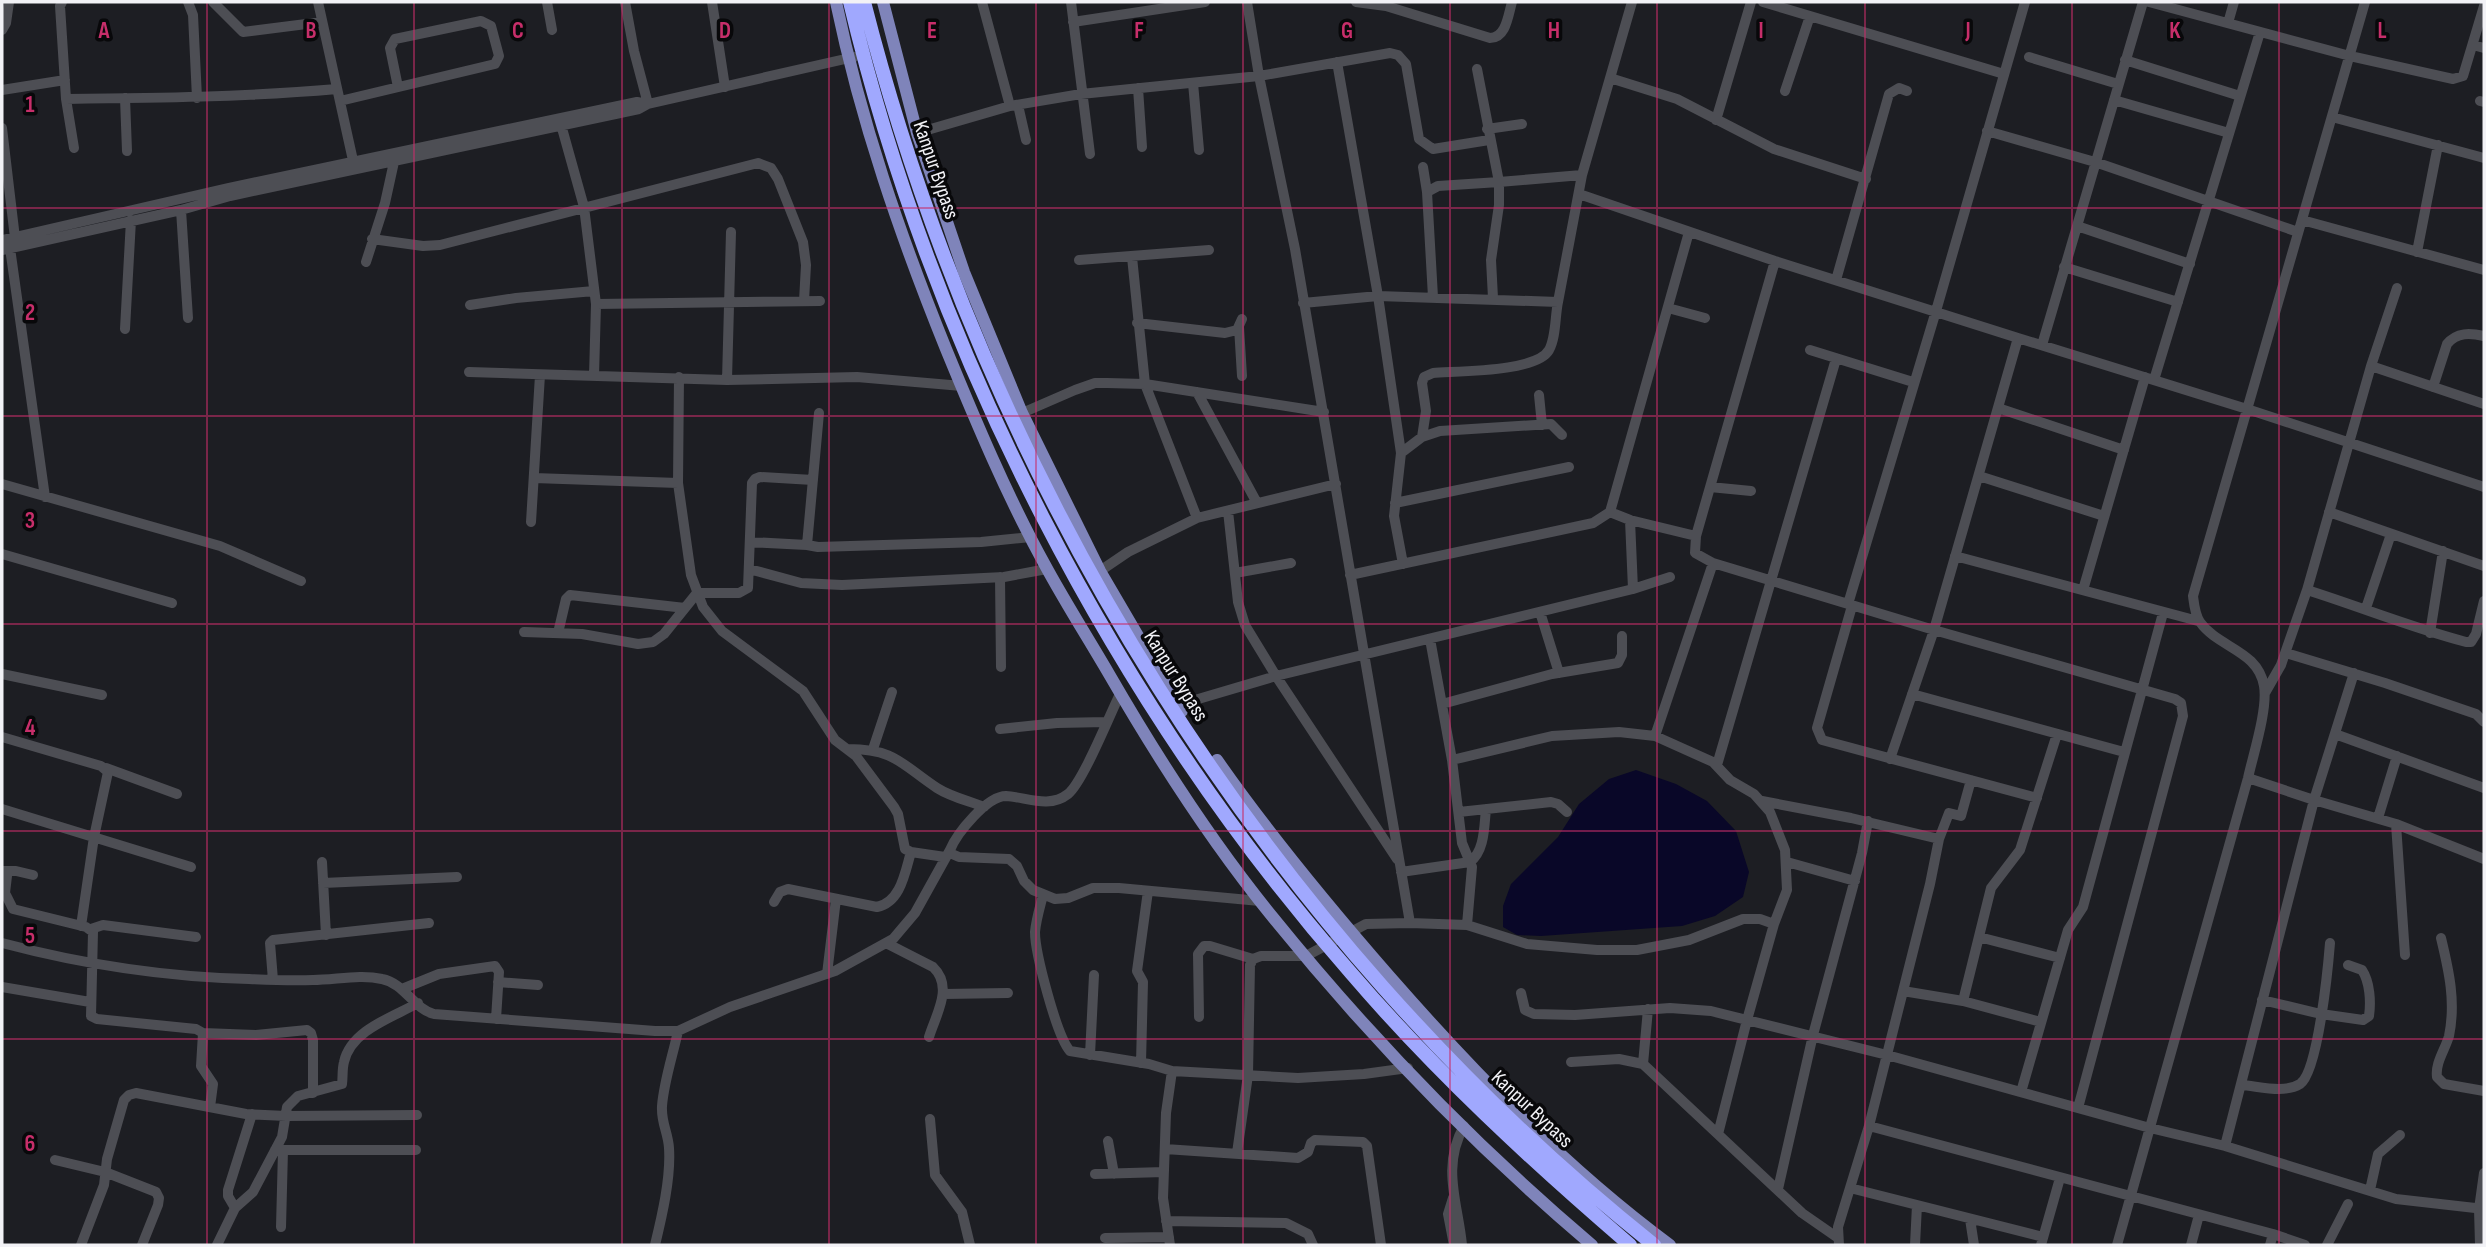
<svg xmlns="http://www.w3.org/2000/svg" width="2486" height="1247" viewBox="0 0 2486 1247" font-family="'Sofia Sans Condensed',sans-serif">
  <rect width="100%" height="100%" fill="#1d1e23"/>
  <path fill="#090728" d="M 1636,770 L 1676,784 L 1707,801 L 1736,831 L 1749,872 L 1743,897 L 1715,916 L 1682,926 L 1541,936 L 1517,935 L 1503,927 L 1503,906 L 1511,884 L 1558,837 L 1579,804 L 1609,779 Z"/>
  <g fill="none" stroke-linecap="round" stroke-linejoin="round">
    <path stroke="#4d4e54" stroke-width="10" d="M 62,2 L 60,6 L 66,99 L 74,148
      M 188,2 L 193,15 L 197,98
      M 213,2 L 243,32 L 322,22
      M 318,2 L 354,165
      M 547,2 L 552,30
      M 625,2 L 634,51 L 648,104
      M 712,2 L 725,87
      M 982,2 L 1010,106
      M 1071,2 L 1090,154
      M 1356,2 L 1386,6 L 1490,38 C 1506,38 1508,16 1512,2
      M 1763,2 L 2004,74
      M 2149,2 L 2350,56 L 2453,79 L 2463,76 L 2484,6
      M 1073,22 L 1205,2
      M 2228,23 L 2234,2
      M 2,30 L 6,23 L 9,2
      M 2473,45 L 2484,48
      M 2029,57 L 2118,84
      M 2125,60 L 2240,96
      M 1337,62 L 1378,296 L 1401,453 L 1394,516 L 1403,564
      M 1477,69 L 1499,182 L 1582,175
      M 1610,78 L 1677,99 L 1774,149 L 1866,179
      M 1193,83 L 1199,150
      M 1138,88 L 1142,147
      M 2,90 L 65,80
      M 1785,91 L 1810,16
      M 125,98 L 127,151
      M 66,99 C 156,98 246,97 337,89
      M 2114,100 L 2229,133
      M 340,101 L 495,64 L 499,56 L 491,26 L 481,21 L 395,39 L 390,48 L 398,87
      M 2480,101 L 2484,102
      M 1018,105 L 1026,140
      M 2332,117 L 2484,158
      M 1716,120 L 1751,2
      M 560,121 L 584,207 L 596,304 L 594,376
      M 2,128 L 15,238 L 10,248 L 45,497
      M 1487,129 L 1522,124
      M 1987,131 L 2095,162 L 2298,232
      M 917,133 L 1010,106 L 1081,94 L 1259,76 L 1390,53 L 1398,55 L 1406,64 L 1419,139 L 1433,149 L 1489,140
      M 1423,167 L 1427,192
      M 1579,194 L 1775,261 L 2018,338
      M 181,210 L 188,318
      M 2302,220 L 2484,270
      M 2077,226 L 2190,264
      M 372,239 L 423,246 L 440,245 L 758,163 L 771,168 L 778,179 L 803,242 L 806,265 L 804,301
      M 2,240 L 228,188 L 637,102 L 648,104
      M 2,250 L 181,210 L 230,196 L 639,109 L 648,104 L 854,57
      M 2417,252 L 2438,145
      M 1132,257 L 1145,384 L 1197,518
      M 1079,260 L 1209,250
      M 1775,261 L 1696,536 L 1695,553 L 1713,563 L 1934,630 L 2175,699 L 2181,703 L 2183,716 L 2078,1108
      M 366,262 L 385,203 L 394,162
      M 2064,267 L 2178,302
      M 1836,280 L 1889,94 L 1899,88 L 1907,91
      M 2397,288 L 2371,366 L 2307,590 C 2361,607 2412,628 2466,642 L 2471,642 L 2476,634 L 2484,601
      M 1433,297 L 1427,192 L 1438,186 L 1499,182 L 1499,205 L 1491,260 L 1493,298
      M 1303,303 L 1378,296 L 1558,302 L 1582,175 L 1632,2
      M 596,304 L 820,301
      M 470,305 L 516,298 L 594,291
      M 1668,308 L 1705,318
      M 1137,323 L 1225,333 L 1237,330 L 1242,319
      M 1239,327 L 1242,376
      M 125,329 L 131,220
      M 2042,345 L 2143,2
      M 1810,350 L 1913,382
      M 2371,366 L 2484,404
      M 469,372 L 727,380 L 857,377 L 962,386
      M 727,380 L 731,232
      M 2154,380 L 2260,32
      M 2433,387 L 2447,344 C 2457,332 2470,333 2484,336
      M 1197,392 L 1257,503
      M 1539,395 L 1542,425
      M 1998,408 L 2124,450
      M 819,413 L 807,545 L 818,547 L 981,542 L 1031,537
      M 1022,413 L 1075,390 L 1095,383 L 1107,383 L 1145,384 L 1324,412
      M 1422,437 L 1426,411 L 1422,383 L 1424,377 L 1433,373 C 1458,371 1537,372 1549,350 C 1556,338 1555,316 1558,302
      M 1401,453 L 1422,437 L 1440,431 L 1551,424 L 1562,435
      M 1979,476 L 2104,516
      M 534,478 L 678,483 L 679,377
      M 678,483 L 691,575 L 703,607 L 722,631 L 803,691 L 835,740 L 856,756 L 894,807 L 898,814 L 905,849 L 911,852 L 945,857
      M 2,484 L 220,546 L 301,581
      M 1710,487 L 1751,491
      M 1395,503 L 1569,467
      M 1228,511 L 1238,602 L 1245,625 L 1276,676 L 1397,859
      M 2329,512 L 2484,566
      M 1630,520 L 1610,512 L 1689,232
      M 531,522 L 540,375
      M 750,542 L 807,545
      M 2,554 L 172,603
      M 1955,556 L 2198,621
      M 749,569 L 801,583 L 842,585 L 1004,577 L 1047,569
      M 1100,571 L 1128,552 L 1197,518 L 1336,484
      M 1235,573 L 1291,563
      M 1350,575 L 1593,523 L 1610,512
      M 1000,577 L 1001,667
      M 1633,589 L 1670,577
      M 2083,590 L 2145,377
      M 1848,604 L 1936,311 L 2025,2
      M 1852,606 L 1817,728 L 1822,740 L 2037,798
      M 2366,608 L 2391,534
      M 1540,612 L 1559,673
      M 524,632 L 582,634 L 638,644 L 653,642 L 664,634 L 697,593 L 739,593 L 748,588 L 752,483 L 755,479 L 760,477 L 813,480
      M 558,633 L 566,599 L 570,595 L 685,608
      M 2430,633 L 2443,551
      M 2286,653 L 2385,683 L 2476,714 L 2484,722
      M 2354,673 L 2314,800 L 2396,824 L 2484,859
      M 2,674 L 102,695
      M 2265,693 L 2281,665 L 2307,590
      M 1120,694 C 1110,714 1083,782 1068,794 C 1049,809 1026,797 1006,796 C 987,796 957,833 950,850 L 952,854 L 959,857 L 1009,859 L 1017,866 L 1024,881 L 1033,890 L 1055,899 L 1068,898 L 1093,888 L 1119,888 L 1260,901
      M 1912,694 L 2124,752
      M 1442,704 L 1552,674 L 1618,663 L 1622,655 L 1622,636
      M 1178,705 L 1276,676 L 1633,589 L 1630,520 L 1696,536
      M 1000,729 L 1057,723 L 1106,722
      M 2335,734 L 2484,788
      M 1655,736 L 1713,563
      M 2,737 L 101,766 L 108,772 L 94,837 L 81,926
      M 848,749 C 895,749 901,764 937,788 C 951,797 969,801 984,807
      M 873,749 L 892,692
      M 1890,759 L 1934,630 L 2018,338 L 2247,409 L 2484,487
      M 1452,760 L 1552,736 L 1619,732 L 1655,736 L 1713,762 L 1730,780 L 1754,794 L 1770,812 L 1785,850 L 1787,890 L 1774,924 L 1747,1020 L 1718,1134
      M 1717,765 L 1836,359
      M 106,768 L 177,794
      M 1762,801 L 1851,818 L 1939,839
      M 2,809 L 191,867
      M 1459,812 L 1551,802 L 1558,804 L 1567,812
      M 2378,818 L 2397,756
      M 2396,824 L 2405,955
      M 322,862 L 326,935
      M 1787,862 L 1855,881
      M 2,871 L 7,876 L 5,893 L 13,909 L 86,927 L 93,932 L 91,1016 L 97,1019 L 196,1029 L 203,1033 L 201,1066 L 213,1084 L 210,1107
      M 3,871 L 16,871 L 33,875
      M 1401,872 L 1470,862 C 1485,851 1484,826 1486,809
      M 323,883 L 457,877
      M 1043,895 C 1040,907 1036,920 1035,932 C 1035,953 1057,1037 1070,1051 L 1149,1064 L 1172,1071 L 1298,1078 L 1364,1074 L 1408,1068
      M 774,902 L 780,892 L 788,889 L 877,907 C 901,902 905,872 911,852
      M 1410,923 L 1467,925 L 1472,867 L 1462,843 L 1452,760 L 1430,639
      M 1467,925 L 1527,944 L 1597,950 L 1637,950 L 1689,940 L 1743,919 L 1760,919 L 1774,924
      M 91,929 L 103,925 L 196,937
      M 1979,937 L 2060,958
      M 2441,938 C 2449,971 2456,1002 2449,1036 C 2445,1050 2435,1063 2437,1077 L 2444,1084 L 2484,1091
      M 2,943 C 85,965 163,977 249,979 C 270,980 292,981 313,980 C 335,980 360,974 382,979 C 404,983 414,1009 434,1014 L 655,1031 L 678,1031 L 730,1007 L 835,971 L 893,939 L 915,913 L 950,850
      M 886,943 L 933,967 C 954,987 936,1014 929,1037
      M 827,974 L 836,899
      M 273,980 L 270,943 L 273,940 L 429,923
      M 498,982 L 538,985
      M 2,987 L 90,1002
      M 402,989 L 439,974 L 495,966 L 499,972 L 496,1019
      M 1903,991 L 1963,1001 L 2041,1022
      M 1521,993 L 1525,1010 L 1534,1014 L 1575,1015 L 1670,1008 L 1711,1011 L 1887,1055 L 2150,1128 L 2225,1146 L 2396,1199 L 2484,1209
      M 944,994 L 1008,993
      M 2262,1000 L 2321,1014 L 2363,1020 L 2369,1016 C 2371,1002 2370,982 2362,970 L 2348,965
      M 1963,1001 L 1991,888 L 2020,850 L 2057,734
      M 1648,1009 L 1643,1064 L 1802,1213 L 1838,1238
      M 1199,1017 L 1198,954 L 1204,946 L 1210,946 L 1253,959
      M 203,1033 L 256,1035 L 307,1030 L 311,1033 L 313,1040 L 313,1093
      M 1090,1055 L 1094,975
      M 1571,1062 L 1619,1059 L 1643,1064
      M 1141,1063 L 1143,982 L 1137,971 L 1148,891
      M 2241,1085 C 2258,1086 2284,1094 2300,1084 C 2318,1072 2328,968 2330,943
      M 2021,1092 L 2068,930 L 2083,907 L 2163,613
      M 930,1119 L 935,1175 L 962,1212 L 970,1245
      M 1869,1126 L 2273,1234 L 2270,1245
      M 1108,1141 L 1114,1174
      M 2225,1146 L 2314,800 L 2248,778
      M 1165,1149 L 1298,1158 L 1308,1152 L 1311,1143 L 1315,1140 L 1363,1142 L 1367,1146 L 1381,1245
      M 275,1150 L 416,1150
      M 1237,1153 L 1248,1075 L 1250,965 L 1253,959 L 1261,956 L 1306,956 L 1366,924 L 1410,923 L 1295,249 L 1259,76 L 1247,2
      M 55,1160 L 105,1172 L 156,1192 L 159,1198 L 158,1205 L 142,1245
      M 1095,1174 L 1164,1172
      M 1850,1188 L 2043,1237
      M 1778,1189 L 1813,1035 L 1862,853 L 1868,821
      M 2370,1190 L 2378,1154 L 2400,1135
      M 1453,1198 L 1448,1214 L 1454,1245
      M 235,1208 L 228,1196 L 228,1190 L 252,1114
      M 1970,1219 L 1974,1245
      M 1166,1221 L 1286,1223 L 1308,1234 L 1313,1245
      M 281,1227 L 283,1150
      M 2273,1234 L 2305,1245
      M 1105,1238 L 1169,1237
      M 81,1245 L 104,1185 L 107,1159 L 124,1100 L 129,1095 L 136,1093 L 246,1114 L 286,1116 L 417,1115
      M 217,1245 L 235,1208 L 253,1192 L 282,1137 L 287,1107 L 298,1096 L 342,1084 C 343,1077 342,1069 344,1062 C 351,1030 393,1017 418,1003
      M 655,1245 C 662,1216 671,1178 669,1148 C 668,1132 661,1123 662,1106 C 664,1081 673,1055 678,1031
      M 1170,1245 L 1163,1198 L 1166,1113 L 1172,1071
      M 1462,1245 C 1458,1203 1441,1167 1464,1126
      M 1839,1245 L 1838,1227 L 1869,1126 L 1930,884 L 1939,839 L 1949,813 L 1961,816 L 1971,780
      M 1915,1245 L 1917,1205
      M 2041,1245 L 2060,1178
      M 2117,1245 L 2248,778 C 2253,755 2268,709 2264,686 C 2258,650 2218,648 2200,622 C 2195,615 2194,604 2193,596 L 2365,2
      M 2191,1245 L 2199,1215
      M 2327,1245 L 2348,1204
      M 2480,1245 L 2479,1209 L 2484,1173"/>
    <path stroke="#7f84ba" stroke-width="12" d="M 836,2 C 861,122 900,235 946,349 C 976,422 1007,496 1045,565 C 1065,602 1088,638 1109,674 C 1157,757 1210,840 1271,915 C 1367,1034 1475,1146 1592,1245
      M 883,2 L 917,133 L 964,272 L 1022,413 L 1100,571 L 1182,711
      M 1217,760 C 1270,836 1329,907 1390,977 C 1475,1074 1566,1168 1670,1245"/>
    <path stroke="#a0a8fe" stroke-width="14" d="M 850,2 C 933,351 1114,703 1351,973 C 1436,1072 1531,1160 1630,1245
      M 864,2 C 987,485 1263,933 1654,1245"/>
  </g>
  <path fill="none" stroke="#c72e6a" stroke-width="2" stroke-opacity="0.55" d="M 207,2 L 207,1245M 414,2 L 414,1245M 622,2 L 622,1245M 829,2 L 829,1245M 1036,2 L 1036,1245M 1243,2 L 1243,1245M 1450,2 L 1450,1245M 1657,2 L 1657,1245M 1865,2 L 1865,1245M 2072,2 L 2072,1245M 2279,2 L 2279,1245M 2,208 L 2484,208M 2,416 L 2484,416M 2,624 L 2484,624M 2,831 L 2484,831M 2,1039 L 2484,1039"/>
  <g text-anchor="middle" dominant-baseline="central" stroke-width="7" stroke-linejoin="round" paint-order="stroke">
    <g font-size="21" fill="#f2f2f6" stroke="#08080a">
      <text transform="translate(936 170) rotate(71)">Kanpur Bypass</text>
      <text transform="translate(1176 676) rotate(58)">Kanpur Bypass</text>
      <text transform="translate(1532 1109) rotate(43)">Kanpur Bypass</text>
    </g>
  </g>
  <g font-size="23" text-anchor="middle" font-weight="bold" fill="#c72e6a" stroke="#08080a" stroke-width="7" stroke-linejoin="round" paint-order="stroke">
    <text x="104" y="38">A</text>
    <text x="311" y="38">B</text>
    <text x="518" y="38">C</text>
    <text x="725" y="38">D</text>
    <text x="932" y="38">E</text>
    <text x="1139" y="38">F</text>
    <text x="1347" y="38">G</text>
    <text x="1554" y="38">H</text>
    <text x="1761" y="38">I</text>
    <text x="1968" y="38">J</text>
    <text x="2175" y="38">K</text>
    <text x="2382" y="38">L</text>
    <text x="30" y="112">1</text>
    <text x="30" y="320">2</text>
    <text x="30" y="528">3</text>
    <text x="30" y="735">4</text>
    <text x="30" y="943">5</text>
    <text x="30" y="1151">6</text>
  </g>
  <rect width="2486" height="1247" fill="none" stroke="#f2f2f6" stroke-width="7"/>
</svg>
